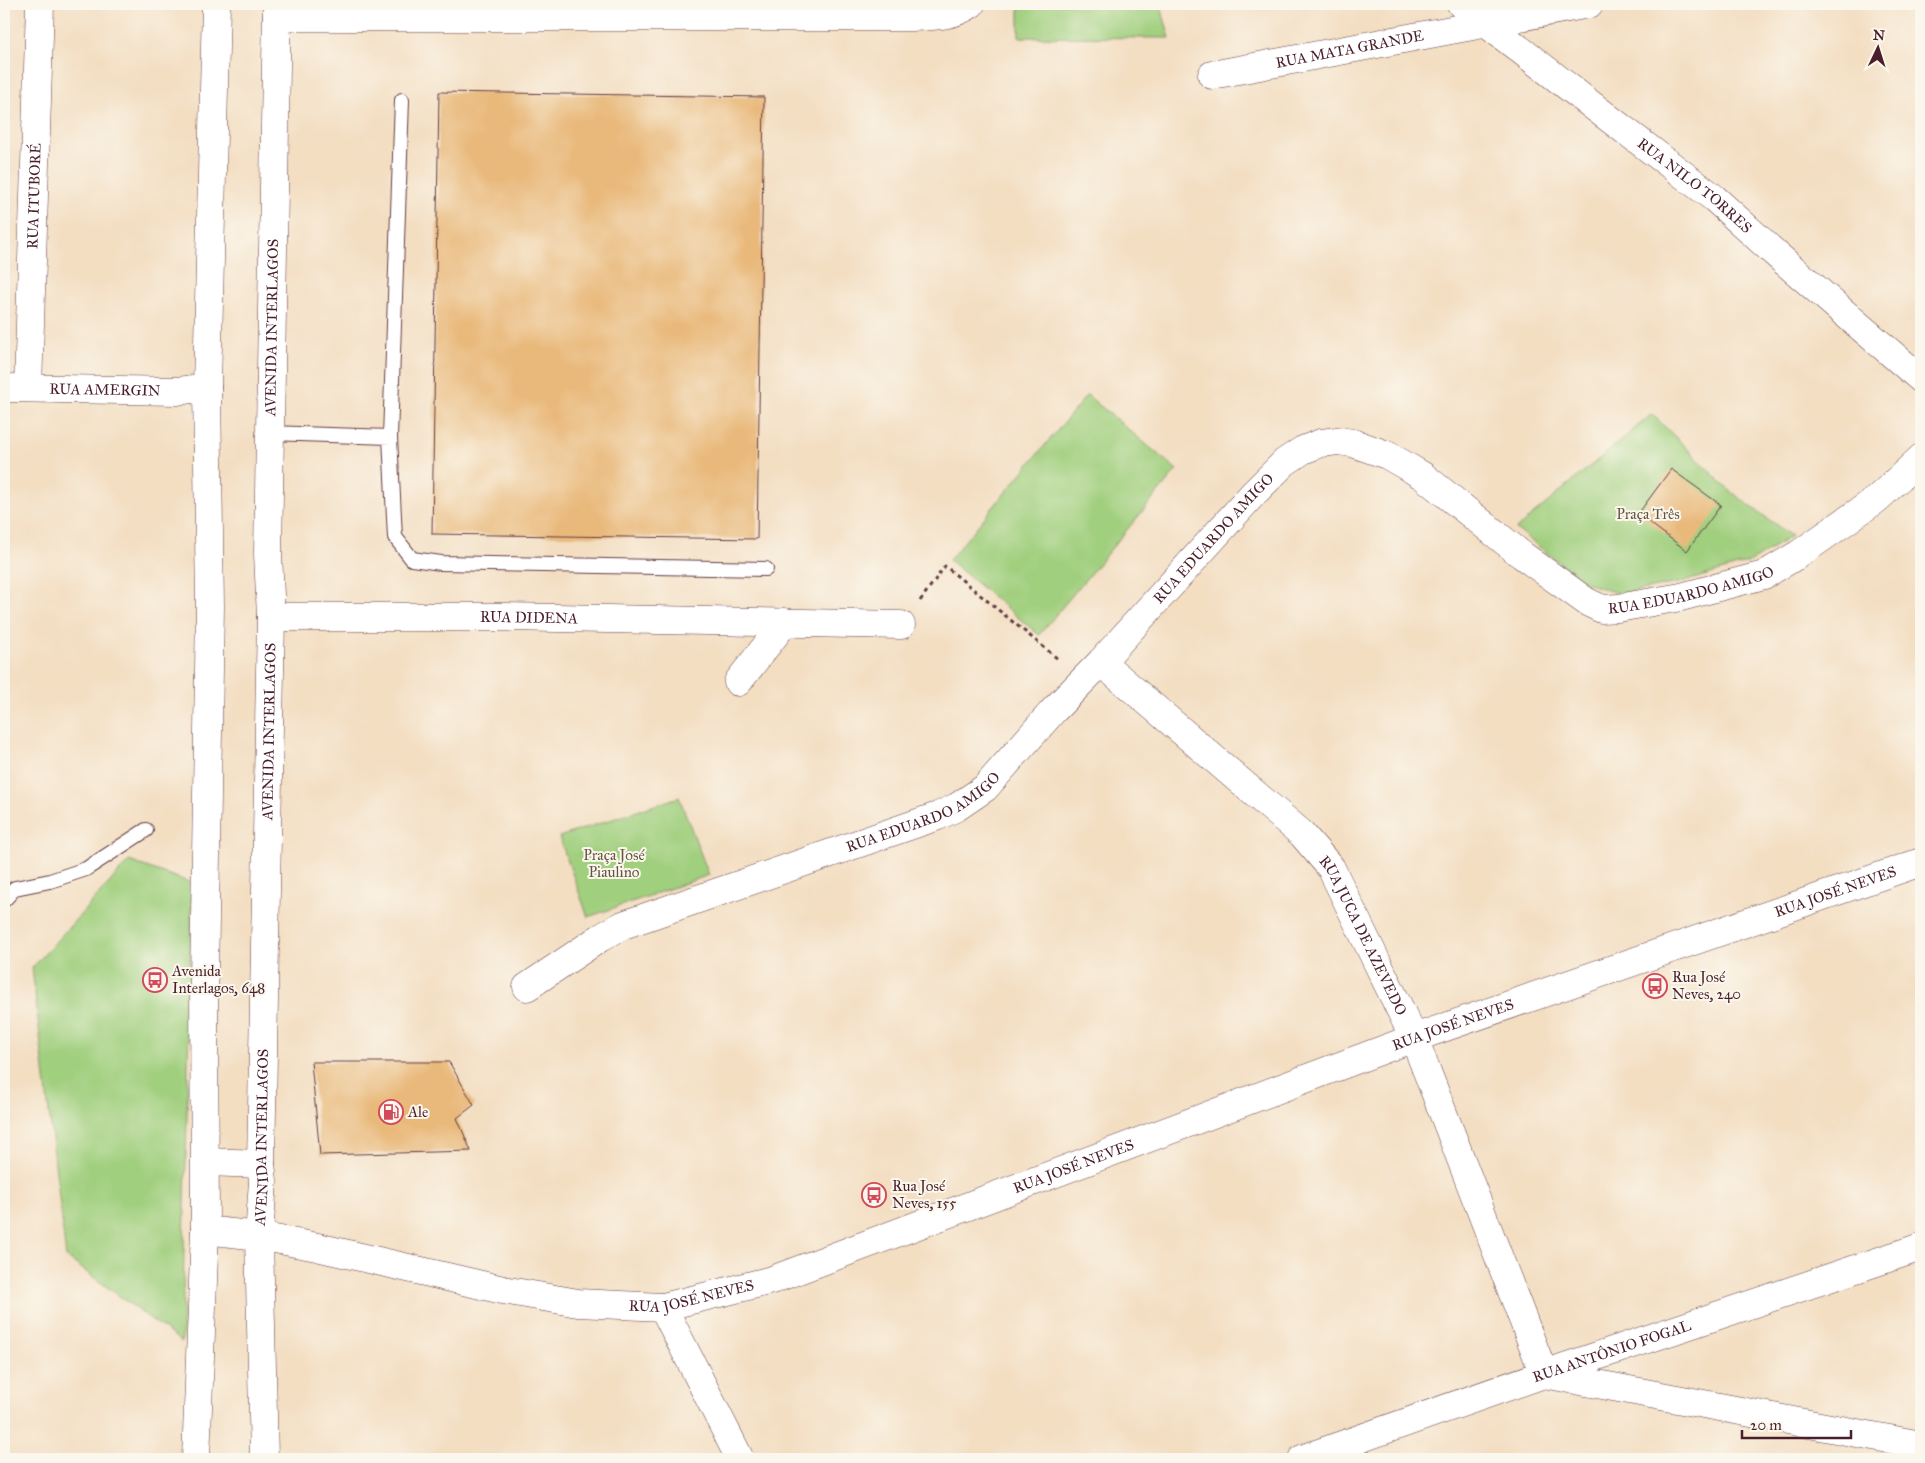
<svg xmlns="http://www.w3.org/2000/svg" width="1925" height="1463" viewBox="0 0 1925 1463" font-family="'IM FELL Great Primer',serif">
  <rect width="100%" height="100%" fill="#fbf7ec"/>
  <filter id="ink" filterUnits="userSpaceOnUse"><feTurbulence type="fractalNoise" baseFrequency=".02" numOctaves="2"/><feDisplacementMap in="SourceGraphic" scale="10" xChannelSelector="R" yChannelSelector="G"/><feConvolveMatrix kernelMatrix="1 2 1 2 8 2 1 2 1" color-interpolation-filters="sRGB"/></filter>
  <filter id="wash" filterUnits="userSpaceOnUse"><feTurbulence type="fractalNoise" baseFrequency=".0096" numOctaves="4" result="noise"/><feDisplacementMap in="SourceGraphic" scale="20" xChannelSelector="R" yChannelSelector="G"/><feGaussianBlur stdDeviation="1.12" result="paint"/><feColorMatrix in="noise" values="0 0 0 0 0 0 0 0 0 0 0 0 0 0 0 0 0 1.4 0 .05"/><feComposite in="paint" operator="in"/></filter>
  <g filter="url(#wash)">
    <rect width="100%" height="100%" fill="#f3dec2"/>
    <path fill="#a0cf7e" stroke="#757754" d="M 1019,4 L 1160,4 L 1170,38 L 1019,37 Z
      M 1087,395 L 1177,470 L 1039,635 L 949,560 Z
      M 1652,414 L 1729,490 L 1791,536 L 1751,562 L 1683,582 L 1620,594 L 1586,583 L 1516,529 Z
      M 679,797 L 709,875 L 588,917 L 559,837 Z
      M 129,861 L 192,883 L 182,1342 L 66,1257 L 32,968 Z"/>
    <g id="blocks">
      <path fill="#e9b97b" d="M 439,92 L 764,97 L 757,539 L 432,534 Z
        M 1671,469 L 1721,505 L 1687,551 L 1638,514 Z
        M 311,1062 L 449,1062 L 474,1105 L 457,1118 L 471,1151 L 320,1155 Z"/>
    </g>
  </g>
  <g filter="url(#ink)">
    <use href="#blocks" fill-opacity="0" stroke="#633c42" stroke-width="1"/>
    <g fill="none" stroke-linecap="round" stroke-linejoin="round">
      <defs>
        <path id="service" d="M 402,100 L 390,437 L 395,537 L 412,559 L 441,563 L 766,569
          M 269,433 L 390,437
          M 4,900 L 15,888 L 50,881 L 86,869 L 146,830"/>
        <g id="minor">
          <path id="s1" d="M 1461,4 L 1602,113 L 1714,198 L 1778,256 L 1921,379"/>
          <path d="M 277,17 L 909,17 C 931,16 953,17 971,4"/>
          <path id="s2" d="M 1212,75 L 1589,4"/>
          <path id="s3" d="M 4,388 L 178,391 L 207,387"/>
          <path id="s4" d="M 28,388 L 40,4"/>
          <path id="s5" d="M 271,617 L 506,617 L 901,625"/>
          <path id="s6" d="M 1101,662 L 1302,834 L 1331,868 L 1414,1038 L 1544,1374 L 1921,1445"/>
          <path d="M 738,682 L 785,622"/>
          <path id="s7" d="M 527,987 L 600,938 L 623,925 L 938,816 L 957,807 L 985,788 L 1053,711 L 1101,662 L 1253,494 L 1285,462 L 1303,450 L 1321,443 L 1338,441 L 1353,443 L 1387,455 L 1401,463 L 1423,476 L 1522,555 L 1587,602 L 1602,609 L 1618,608 L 1681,597 L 1764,575 L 1799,554 L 1877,499 L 1921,458"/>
          <path d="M 206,1162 L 261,1164"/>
          <path d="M 663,1307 L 740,1459"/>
          <path id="s8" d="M 1302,1459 L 1544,1374 L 1921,1247"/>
        </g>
        <g id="tertiary">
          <path id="s9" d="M 205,1230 L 259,1236 L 317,1247 L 503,1290 L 578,1303 L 663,1307 L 772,1280 L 1414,1038 L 1921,862"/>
        </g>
        <g id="primary">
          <path d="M 196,1459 L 205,1230 L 204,980 L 210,607 L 207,387 L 216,4"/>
          <path id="s10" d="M 264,1459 L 259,1236 L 263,1181 L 261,1164 L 271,617 L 268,554 L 277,4"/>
        </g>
      </defs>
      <use href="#service" stroke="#633c42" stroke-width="16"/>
      <use href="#minor" stroke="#633c42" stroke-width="29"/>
      <use href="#tertiary" stroke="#633c42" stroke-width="29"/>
      <use href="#primary" stroke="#633c42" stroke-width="29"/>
      <path stroke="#633c42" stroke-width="3" stroke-dasharray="4 4" stroke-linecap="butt" d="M 920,601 L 945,566 L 1058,659"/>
      <use href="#service" stroke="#fff" stroke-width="14"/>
      <use href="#minor" stroke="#fff" stroke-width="28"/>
      <use href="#tertiary" stroke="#fff" stroke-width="28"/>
      <use href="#primary" stroke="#fff" stroke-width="28"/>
    </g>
  </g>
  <defs>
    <symbol id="bus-ring" viewBox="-11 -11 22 22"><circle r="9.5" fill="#fbf7ec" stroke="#d1495b" stroke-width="1.5"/><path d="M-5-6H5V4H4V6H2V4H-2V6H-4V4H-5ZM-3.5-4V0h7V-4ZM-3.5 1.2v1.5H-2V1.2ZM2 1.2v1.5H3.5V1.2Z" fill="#d1495b"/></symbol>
    <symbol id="fuel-ring" viewBox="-11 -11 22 22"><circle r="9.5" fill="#fbf7ec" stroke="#d1495b" stroke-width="1.5"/><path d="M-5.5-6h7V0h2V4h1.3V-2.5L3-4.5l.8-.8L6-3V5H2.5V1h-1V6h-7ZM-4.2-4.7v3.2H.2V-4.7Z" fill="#d1495b"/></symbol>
  </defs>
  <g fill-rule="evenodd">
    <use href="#bus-ring" x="141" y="966" width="28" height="28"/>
    <use href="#bus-ring" x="1641" y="972" width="28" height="28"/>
    <use href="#fuel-ring" x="377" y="1098" width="28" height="28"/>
    <use href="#bus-ring" x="860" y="1181" width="28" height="28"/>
  </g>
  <g text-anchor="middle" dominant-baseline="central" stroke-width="4" stroke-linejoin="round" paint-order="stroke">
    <g font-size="15" fill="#4a1f2b" stroke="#fbf7ec">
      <text stroke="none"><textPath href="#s2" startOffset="140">RUA MATA GRANDE</textPath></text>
      <text stroke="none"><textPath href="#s1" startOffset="296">RUA NILO TORRES</textPath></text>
      <text stroke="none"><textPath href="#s4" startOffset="192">RUA ITUBORÉ</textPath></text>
      <text stroke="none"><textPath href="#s10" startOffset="1132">AVENIDA INTERLAGOS</textPath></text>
      <text stroke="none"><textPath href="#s3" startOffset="101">RUA AMERGIN</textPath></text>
      <text stroke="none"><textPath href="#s7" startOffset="841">RUA EDUARDO AMIGO</textPath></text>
      <text stroke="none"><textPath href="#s7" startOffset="1411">RUA EDUARDO AMIGO</textPath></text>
      <text stroke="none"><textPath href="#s5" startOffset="258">RUA DIDENA</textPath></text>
      <text stroke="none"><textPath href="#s10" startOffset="728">AVENIDA INTERLAGOS</textPath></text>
      <text stroke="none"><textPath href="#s7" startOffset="436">RUA EDUARDO AMIGO</textPath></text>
      <text stroke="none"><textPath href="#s9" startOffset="1710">RUA JOSÉ NEVES</textPath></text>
      <text stroke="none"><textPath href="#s6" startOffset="384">RUA JUCA DE AZEVEDO</textPath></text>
      <text stroke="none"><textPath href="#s9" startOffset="1305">RUA JOSÉ NEVES</textPath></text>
      <text stroke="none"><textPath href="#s10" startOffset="322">AVENIDA INTERLAGOS</textPath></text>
      <text stroke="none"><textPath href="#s9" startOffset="900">RUA JOSÉ NEVES</textPath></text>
      <text stroke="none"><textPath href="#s9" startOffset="495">RUA JOSÉ NEVES</textPath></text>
      <text stroke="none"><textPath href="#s8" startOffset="328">RUA ANTÔNIO FOGAL</textPath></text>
    </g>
    <g font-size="15" fill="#645444" stroke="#fbf7ec">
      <text x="1648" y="514">Praça Três</text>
      <text x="614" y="855">Praça José<tspan x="614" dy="17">Piaulino</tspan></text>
    </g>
    <g font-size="15" fill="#4a1f2b" stroke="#fbf7ec" text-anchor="start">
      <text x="172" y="971">Avenida<tspan x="172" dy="17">Interlagos, 648</tspan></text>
      <text x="1672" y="977">Rua José<tspan x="1672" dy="17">Neves, 240</tspan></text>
      <text x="408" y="1112">Ale</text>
      <text x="892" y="1186">Rua José<tspan x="892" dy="17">Neves, 155</tspan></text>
    </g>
  </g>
  <rect width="1925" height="1463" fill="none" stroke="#fbf7ec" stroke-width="20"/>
  <g transform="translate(1878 48) rotate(4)" stroke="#fbf7ec" stroke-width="4" paint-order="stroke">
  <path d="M0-4L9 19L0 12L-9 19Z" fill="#4a1f2b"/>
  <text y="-8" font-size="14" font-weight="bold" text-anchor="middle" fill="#4a1f2b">N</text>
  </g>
  <path d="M1742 1430v8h109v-8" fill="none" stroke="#4a1f2b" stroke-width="2.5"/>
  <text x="1750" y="1430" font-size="15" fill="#4a1f2b" stroke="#fbf7ec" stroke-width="4" paint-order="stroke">20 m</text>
</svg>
